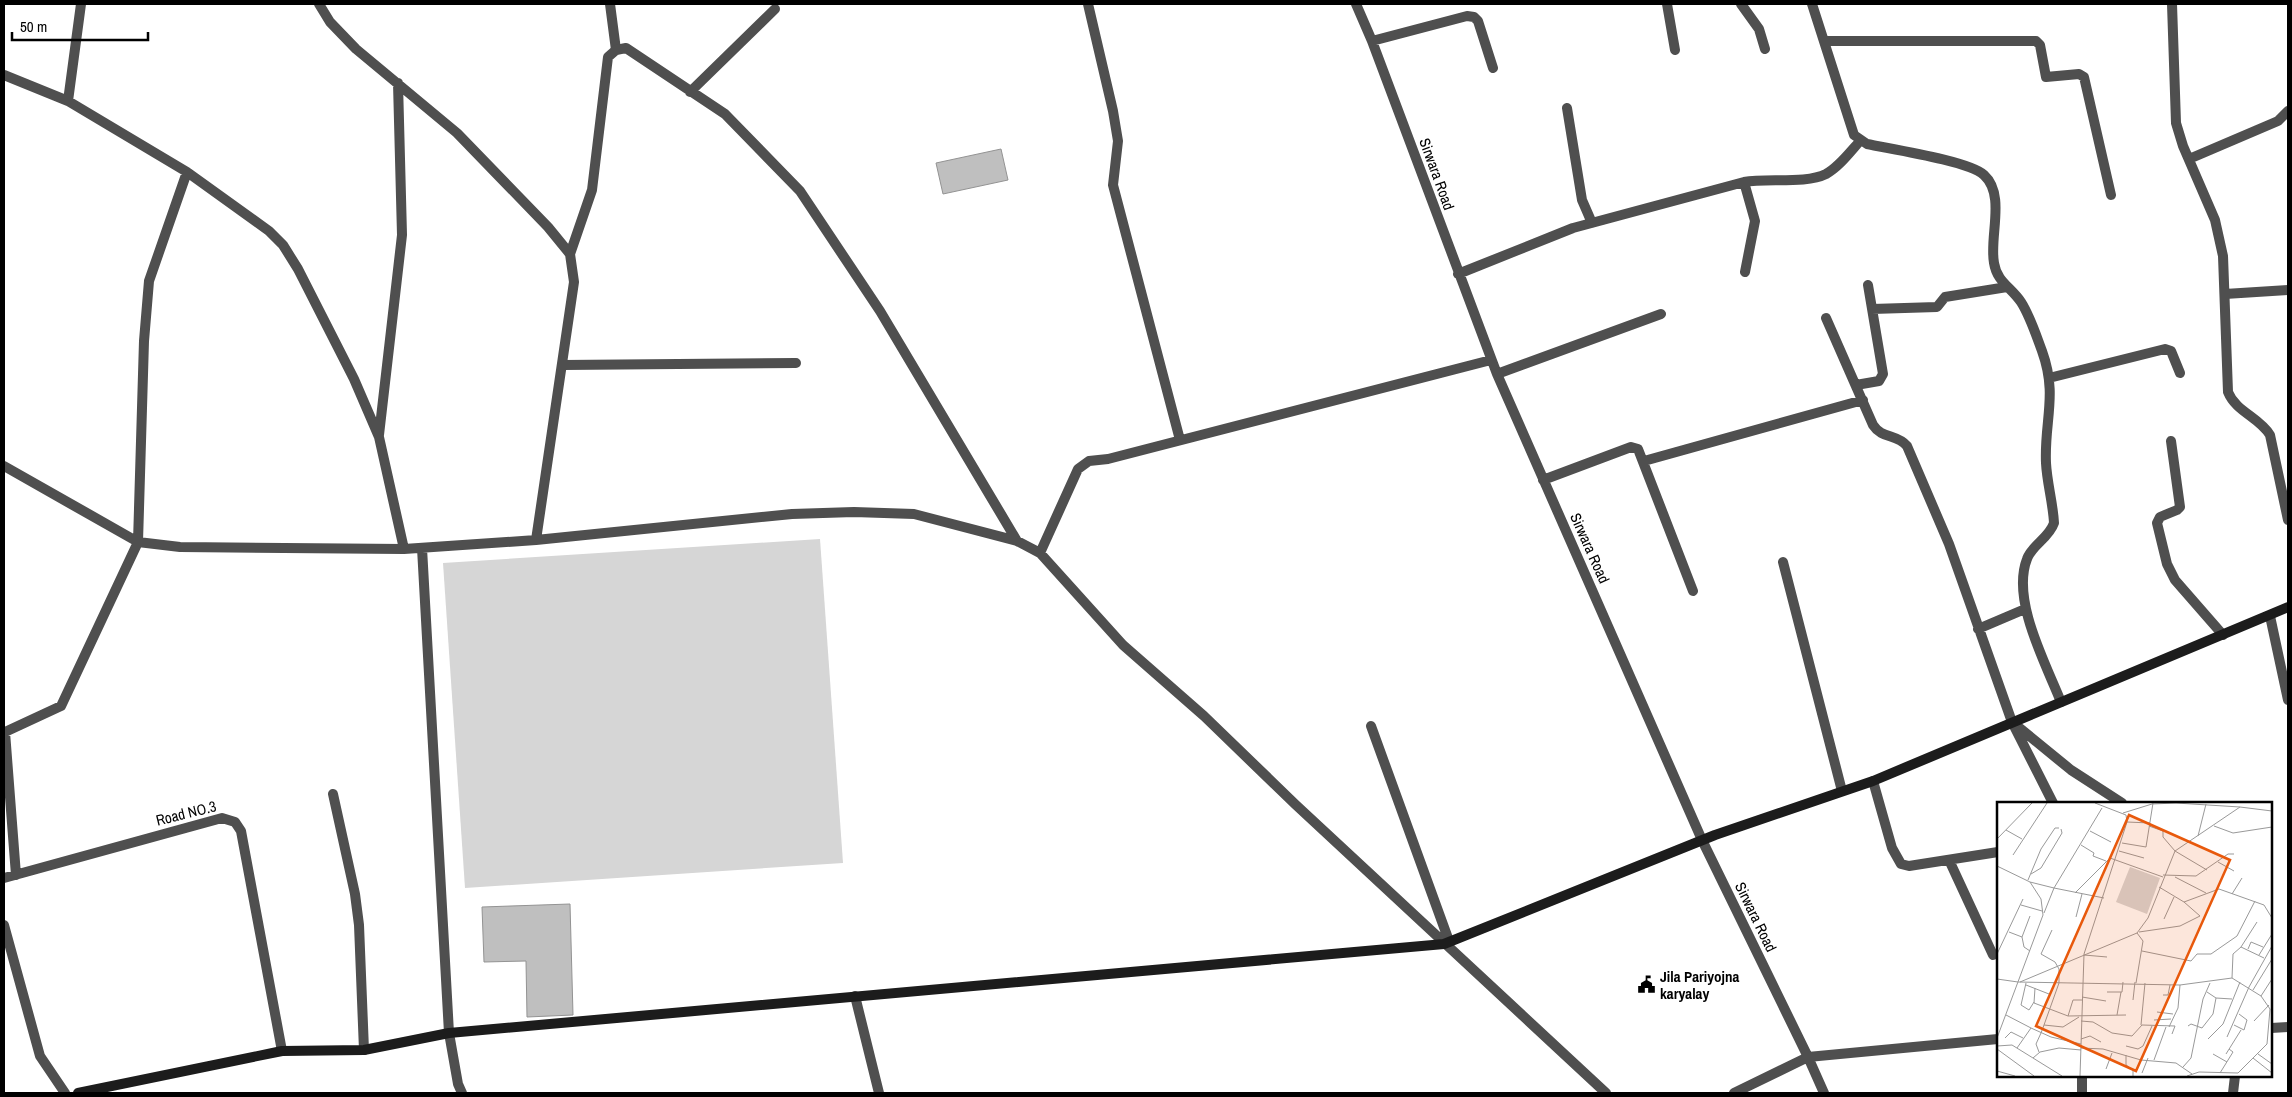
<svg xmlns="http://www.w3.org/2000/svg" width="2292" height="1097" viewBox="0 0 2292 1097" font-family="'Archivo Narrow',sans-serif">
  <rect width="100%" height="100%" fill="#fff"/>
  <path fill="#d6d6d6" d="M 820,539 L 843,863 L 465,888 L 443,563 Z"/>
  <path fill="#bfbfbf" stroke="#939393" d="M 1001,149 L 1008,180 L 943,194 L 936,163 Z
    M 570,904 L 573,1015 L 527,1017 L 526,961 L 484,962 L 482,907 Z"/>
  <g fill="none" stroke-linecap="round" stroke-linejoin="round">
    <path stroke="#4f4f4f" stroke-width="10" d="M 610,4 L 616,50"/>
    <path stroke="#4f4f4f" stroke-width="10" d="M 319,4 L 330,22 L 356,49 L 457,133 L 548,227 L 570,254 L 574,282 L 536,540
      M 1088,4 L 1113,111 L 1118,141 L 1113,185 L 1180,440
      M 1356,4 L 1372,41 L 1497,374 L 1702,840 L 1808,1057 L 1824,1093
      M 1667,4 L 1675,50
      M 1741,4 L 1759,29 L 1765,49
      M 1812,4 L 1854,135 L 1867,144 C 1890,149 1969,161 1984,175 C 2006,195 1989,237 1994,263 C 1997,282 2011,287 2021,302 C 2030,316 2036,335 2042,351 C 2058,395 2044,421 2046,463 C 2047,483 2053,503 2054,523 C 2049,538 2032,545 2027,559 C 2011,600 2046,664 2061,702
      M 2172,4 L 2176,123 L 2183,146 L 2215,220 L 2223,256 L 2228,392 C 2236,412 2259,417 2270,435 L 2288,520
      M 1372,41 L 1467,16 L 1474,17 L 1478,21 L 1493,68
      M 1825,41 L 2036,41 L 2040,45 L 2046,77 L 2079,74 L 2084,77 L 2111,195
      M 4,75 L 68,101 L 187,172 L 269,231 L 283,245 L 298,269 L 354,379 L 379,437 L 404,549
      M 690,92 L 775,9
      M 68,101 L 81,4
      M 1567,108 L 1582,200 L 1592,223
      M 2189,159 L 2278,121 L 2288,111
      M 1744,182 L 1755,221 L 1745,272
      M 570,254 L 592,190 L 608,57 L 616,50 L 626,48 L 725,114 L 800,191 L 880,311 L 1017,541
      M 1458,274 L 1573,228 L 1744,182 C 1767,178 1806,184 1826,174 C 1839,167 1850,152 1860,141
      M 2225,294 L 2288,290
      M 1872,309 L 1937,307 L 1945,297 L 2007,287
      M 1826,318 L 1873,425 C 1882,439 1897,434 1907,446 L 1949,544 L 2012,722 L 2053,803
      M 563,365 L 796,363
      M 1497,374 L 1661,314
      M 2049,378 L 2165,349 L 2171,351 L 2180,373
      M 1856,385 L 1879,381 L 1883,374 L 1868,285
      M 379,435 L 402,235 L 398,83
      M 2171,441 L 2180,507 L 2177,510 L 2160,517 L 2157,523 L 2167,564 L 2175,580 L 2223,635
      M 1644,461 L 1863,400
      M 4,466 L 138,542 L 180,547 L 404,549 L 536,540 L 792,514 L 854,512 L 914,514 L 1017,541 L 1040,553 L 1123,645 L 1204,716 L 1296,805 L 1606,1093
      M 1543,480 L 1631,447 L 1638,449 L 1693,591
      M 422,548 L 449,1033 L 458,1084 L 462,1093
      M 1040,553 L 1078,469 L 1089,461 L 1108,459 L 1491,360
      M 1783,562 L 1842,791
      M 2270,616 L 2288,700
      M 1978,629 L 2025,609
      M 2016,725 L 2071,770 L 2122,803
      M 1371,726 L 1449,941
      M 1873,781 L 1892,848 L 1901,864 L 1909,866 L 1998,852
      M 333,794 L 355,894 L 359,925 L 364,1050
      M 1949,860 L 1993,955
      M 16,875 L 5,732 L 61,706 L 138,542 L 144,341 L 149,281 L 187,172
      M 4,878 L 222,818 L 235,822 L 241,831 L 282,1051
      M 4,925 L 40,1056 L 65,1093
      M 855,996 L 879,1093
      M 2271,1028 L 2288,1027
      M 2082,1076 L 2082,1093
      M 1734,1093 L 1808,1057 L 1998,1039
      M 2233,1093 L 2235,1076"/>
    <path stroke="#1c1c1c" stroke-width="10" d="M 78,1093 L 282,1051 L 364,1050 L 449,1033 L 1444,944 L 1715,835 L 1873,781 L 2288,607"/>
  </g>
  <defs>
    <symbol id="civic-bare" viewBox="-9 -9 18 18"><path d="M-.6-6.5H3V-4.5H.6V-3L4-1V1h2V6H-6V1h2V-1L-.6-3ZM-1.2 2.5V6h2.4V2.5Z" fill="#000" stroke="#fff" stroke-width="2.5" paint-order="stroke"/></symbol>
  </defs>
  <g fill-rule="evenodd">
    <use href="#civic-bare" x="1634" y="972" width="25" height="25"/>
  </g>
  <g text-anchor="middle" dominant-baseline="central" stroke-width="4" stroke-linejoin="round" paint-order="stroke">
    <g font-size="15" fill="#000" stroke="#fff">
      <text transform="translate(1437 174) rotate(70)">Sirwara Road</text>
      <text transform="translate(1590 548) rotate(66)">Sirwara Road</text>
      <text transform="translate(186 813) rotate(-14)">Road NO.3</text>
      <text transform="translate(1756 917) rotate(64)">Sirwara Road</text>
    </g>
    <g font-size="15" font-weight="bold" fill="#000" stroke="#fff" text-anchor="start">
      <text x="1660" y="976">Jila Pariyojna<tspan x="1660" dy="17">karyalay</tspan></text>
    </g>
  </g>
  <g transform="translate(1997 802)">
    <rect width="275" height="275" fill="#fff"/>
    <path d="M 133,65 L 163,76 L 150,112 L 119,100 Z" fill="#d6d6d6"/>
    <path fill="none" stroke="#999" stroke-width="1" d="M 126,11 L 155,2 L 179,1 L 243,5M 130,20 L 153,21M 152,24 L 166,29 L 166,35 L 178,49 L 210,68M 217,24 L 236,31 L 275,25M 9,28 L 25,37M 93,29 L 114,40M 201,34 L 209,2M 0,37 L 35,1M 125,41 L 149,45 L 156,1M 84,43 L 97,51 L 96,54 L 109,59M 122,49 L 147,56M 16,53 L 50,1M 221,60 L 237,69M 0,64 L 33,80 L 44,97 L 46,113 L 0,236M 34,72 L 44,66 L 65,31 L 64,27M 166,73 L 199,74 L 231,52 L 237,52M 178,75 L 209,91M 31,78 L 44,47 L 58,26 L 62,26M 33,80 L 57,86M 162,85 L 187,100 L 222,87 L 267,103 L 275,116M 57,86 L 107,96M 78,91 L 113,56 L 166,75M 235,92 L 245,76M 24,103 L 45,109M 47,111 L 57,86 L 105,6M 79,115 L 85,92M 167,117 L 177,95M 12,130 L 25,135 L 33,114M 142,130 L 183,124 L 203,114 L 187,100M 25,135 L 27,145 L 33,149M 244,145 L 267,156M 251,147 L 254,140 L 266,145M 145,149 L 194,159 L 200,152 L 214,152 L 240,134 L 258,99M 0,152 L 26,97M 87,153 L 110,155M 262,153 L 275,132M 235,176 L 236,152 L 244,145 L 260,120M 0,177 L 21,180 L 183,183 L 235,176 L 264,194 L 273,207 L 270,242 L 241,271 L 202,270 L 190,274M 23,180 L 140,131 L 151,116 L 178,49 L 243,5 L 275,9M 29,181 L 24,203 L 32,208 L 37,200M 139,181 L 146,139 L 140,131M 29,183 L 52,192M 38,186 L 37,201 L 71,214 L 129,213M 256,188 L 275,157M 110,190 L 125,190 L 126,180M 166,193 L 171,193 L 173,183M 264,194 L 275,177M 85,195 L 109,199M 219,196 L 235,197M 136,198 L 138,180M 160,210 L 176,212M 9,213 L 34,226M 120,213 L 124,190M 71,214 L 76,198 L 85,198M 157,218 L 174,217M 84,219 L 96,220 L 115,231 L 135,234 L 145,223 L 178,224 L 175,232M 257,219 L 272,203M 47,223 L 62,181 L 62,167 L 58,160 L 44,152 L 55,128M 144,223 L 148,181M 237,223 L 247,228 L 250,218 L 242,212M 191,224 L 194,222 L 205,226 L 216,212 L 219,196 L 210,190M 172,225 L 181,206 L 183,183M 44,231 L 47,223 L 66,225 L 82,215M 230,235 L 252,185 L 275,144M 8,236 L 14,230 L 26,236M 84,237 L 93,234 L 104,240M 211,237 L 226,222 L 243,180M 0,244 L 15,243 L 65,274M 129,244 L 141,247 L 146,244 L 155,224M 20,246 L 34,226 L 54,235 L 84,242M 84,246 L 106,247 L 144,258 L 179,261 L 195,272M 0,247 L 37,274M 42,250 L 39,242 L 44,231M 216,252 L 230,260M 229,252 L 244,228M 261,252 L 275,262M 129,253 L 129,263 L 136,268 L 136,274M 36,256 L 43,250 L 62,246 L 84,248M 256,256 L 275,271M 157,258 L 169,225M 186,265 L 194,256 L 206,197 L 213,181M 109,267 L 115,251M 0,269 L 18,274M 145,271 L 151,256M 223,271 L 236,250 L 232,247M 83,274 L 87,152 L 130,20 L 129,13 L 98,1"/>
    <path fill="#e8590c" fill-opacity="0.15" stroke="#e8590c" stroke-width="2.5" d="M 132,13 L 233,58 L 139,269 L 39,224 Z"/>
    <rect width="275" height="275" fill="none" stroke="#000" stroke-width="2.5"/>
  </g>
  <rect width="2292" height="1097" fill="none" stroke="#000000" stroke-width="10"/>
  <path d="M12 32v8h136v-8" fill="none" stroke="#000000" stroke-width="2.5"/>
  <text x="20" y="32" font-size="15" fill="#000000" stroke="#ffffff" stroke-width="4" paint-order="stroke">50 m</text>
</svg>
